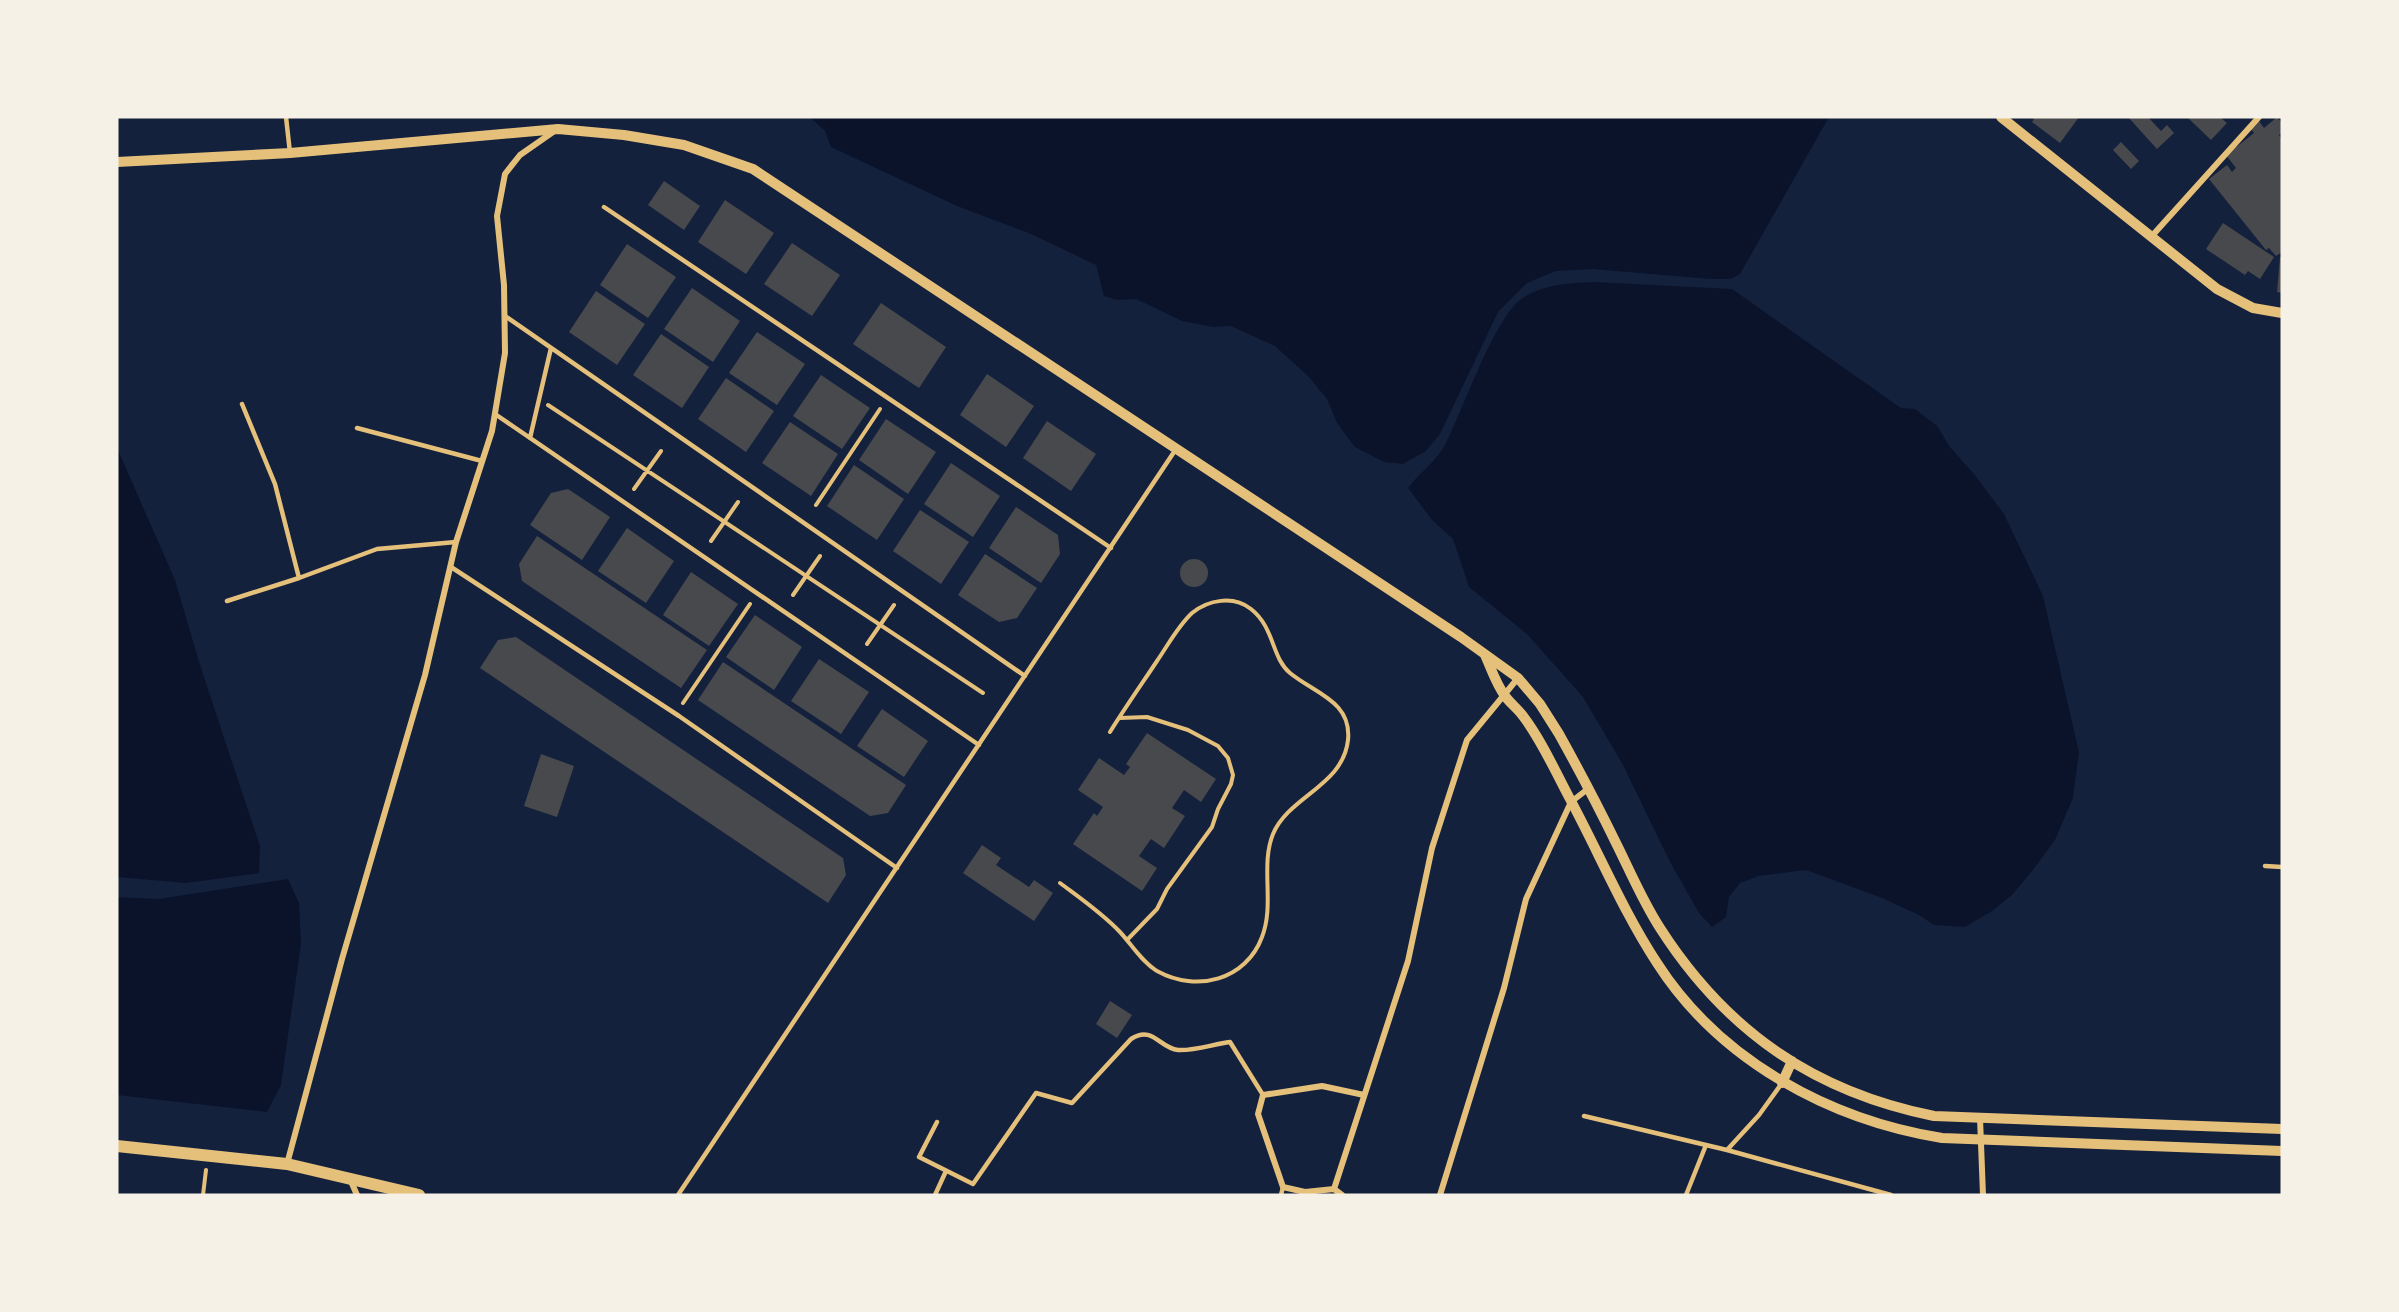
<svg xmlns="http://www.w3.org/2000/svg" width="2399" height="1312" viewBox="0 0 2399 1312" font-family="Montserrat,sans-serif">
  <rect width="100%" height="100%" fill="#14213d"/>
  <path fill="#0b132b" d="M 810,117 L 1829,117 L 1740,274 L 1731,279 L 1710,279 L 1592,269 L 1556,271 L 1527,283 L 1498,312 L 1440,434 L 1426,451 L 1403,464 L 1384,462 L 1355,447 L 1337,423 L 1327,399 L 1309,377 L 1275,346 L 1231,326 L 1213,327 L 1182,321 L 1136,299 L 1117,300 L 1104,296 L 1096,265 L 1031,234 L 957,206 L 831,147 L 825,131 Z
    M 1595,282 L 1732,289 L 1901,408 L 1915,409 L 1937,426 L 1950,447 L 1974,474 L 2004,514 L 2043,596 L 2079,752 L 2073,798 L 2055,840 L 2033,870 L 2012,895 L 1992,911 L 1965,927 L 1934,925 L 1919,915 L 1882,898 L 1806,870 L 1759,876 L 1740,883 L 1729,897 L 1726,917 L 1712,927 L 1699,913 L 1670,862 L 1623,765 L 1583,697 L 1527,634 L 1469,587 L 1453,539 L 1432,520 L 1408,488 C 1420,472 1437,461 1446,443 C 1463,409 1494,320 1520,300 C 1542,284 1569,283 1595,282 Z
    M 117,448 L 175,580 L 200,665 L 260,846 L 259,873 L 186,883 L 117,877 Z
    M 288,879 L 299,903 L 301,944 L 281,1085 L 267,1112 L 117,1095 L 117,897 L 158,899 Z"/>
  <path fill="#48494c" d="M 2031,117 L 2079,117 L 2060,143 L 2032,122 L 2034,119 Z
    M 2128,117 L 2148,117 L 2161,131 L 2167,125 L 2174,133 L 2157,149 Z
    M 2187,117 L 2220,117 L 2227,123 L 2211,140 Z
    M 2277,117 L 2282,123 L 2282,133 L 2279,135 L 2282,140 L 2282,252 L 2276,256 L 2269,248 L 2266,250 L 2209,179 L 2227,165 L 2232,172 L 2236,168 L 2226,155 L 2254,133 L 2250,128 L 2259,121 L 2264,128 Z
    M 2121,142 L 2139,161 L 2131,169 L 2113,150 Z
    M 664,181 L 700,206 L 684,230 L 648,205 Z
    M 725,200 L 774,233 L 746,274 L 698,242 Z
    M 2223,223 L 2274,257 L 2260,279 L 2248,271 L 2245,275 L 2206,249 Z
    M 792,243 L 840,275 L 812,316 L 764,284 Z
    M 627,244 L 676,277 L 648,318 L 600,285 Z
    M 2280,257 L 2282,257 L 2282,293 L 2277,292 Z
    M 692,288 L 740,321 L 713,362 L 664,329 Z
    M 596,291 L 645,324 L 617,365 L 569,332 Z
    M 881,303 L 946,347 L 919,388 L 853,344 Z
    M 757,332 L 805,364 L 777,405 L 729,373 Z
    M 661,334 L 709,367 L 682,408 L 633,375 Z
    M 987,374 L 1034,406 L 1006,447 L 960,415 Z
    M 821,375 L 870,408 L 842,449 L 793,416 Z
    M 726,378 L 774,411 L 746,452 L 698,419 Z
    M 886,419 L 936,452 L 908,494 L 859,460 Z
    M 1047,421 L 1096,454 L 1071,491 L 1023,458 Z
    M 790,422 L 838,454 L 811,496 L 762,463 Z
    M 951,463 L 1000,496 L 973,537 L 924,504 Z
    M 854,465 L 904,499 L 877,540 L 827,506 Z
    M 568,489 L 610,517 L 582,560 L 530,525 L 551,493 Z
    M 1016,507 L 1058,535 L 1060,554 L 1041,583 L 989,548 Z
    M 920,510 L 969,542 L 941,584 L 893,551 Z
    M 627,528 L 674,561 L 646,603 L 598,571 Z
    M 537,536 L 707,650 L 681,688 L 522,581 L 519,564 Z
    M 985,554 L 1037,588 L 1017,618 L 999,622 L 958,595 Z
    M1180 573a14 14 0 1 1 28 0a14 14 0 1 1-28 0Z
    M 691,572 L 738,604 L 709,646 L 663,615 Z
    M 755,615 L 802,647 L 774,690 L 726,657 Z
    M 516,637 L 843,858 L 846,875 L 828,903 L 480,668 L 498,640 Z
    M 819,659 L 869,692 L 841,734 L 791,701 Z
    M 723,662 L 906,785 L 888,813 L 870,816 L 698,700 Z
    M 882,709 L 928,741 L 904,777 L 857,746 Z
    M 1147,733 L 1216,779 L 1201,802 L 1184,790 L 1172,808 L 1185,816 L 1164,848 L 1151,839 L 1139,856 L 1157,868 L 1142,891 L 1073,844 L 1094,813 L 1097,816 L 1103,807 L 1078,790 L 1099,758 L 1124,775 L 1130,767 L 1126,764 Z
    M 541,754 L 574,766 L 557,817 L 524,806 Z
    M 982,845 L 1001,858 L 996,865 L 1029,887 L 1034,880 L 1053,893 L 1034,921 L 963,873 Z
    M 1110,1001 L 1132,1015 L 1117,1038 L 1096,1024 Z"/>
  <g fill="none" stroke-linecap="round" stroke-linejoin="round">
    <path stroke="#e5c07b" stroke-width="4" d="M 548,405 L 983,693
      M 634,489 L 661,451
      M 816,505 L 880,409
      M 711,541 L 738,502
      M 793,595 L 820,556
      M 867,644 L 894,605
      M 683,703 L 750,604
      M 1120,718 L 1147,717 L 1188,730 L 1218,746 L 1228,758 L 1233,775 L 1231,784 L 1218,809 L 1212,827 L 1167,889 L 1157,909 L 1127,940
      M 1060,883 C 1080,898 1102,913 1120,932 C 1132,945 1142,962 1157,971 C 1197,993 1246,980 1262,937 C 1275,904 1260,866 1273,834 C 1289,796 1343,786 1348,740 C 1352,701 1314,693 1290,673 C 1271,657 1275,628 1251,609 C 1233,595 1208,600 1192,613 C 1178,626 1168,645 1157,661 C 1141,685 1125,708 1110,732
      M 203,1195 L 206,1170"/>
    <path stroke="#e5c07b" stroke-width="4.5" d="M 286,117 L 290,153
      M 604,207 L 1111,548
      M 505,316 L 1025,676
      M 242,404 L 275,484 L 299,578 L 377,549 L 456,542
      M 495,414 L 979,745
      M 357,428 L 482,461
      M 530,438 L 551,348
      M 451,567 L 679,716 L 897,868
      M 227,601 L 299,578
      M 2265,866 L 2282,867
      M 1584,1116 L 1727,1150 L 1891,1195
      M 937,1122 L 919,1157 L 973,1184 L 1036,1093 L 1072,1103 L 1131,1039 C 1153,1025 1159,1048 1178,1050 C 1194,1051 1214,1044 1230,1042 L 1263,1095
      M 1727,1150 L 1759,1115 L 1782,1083
      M 678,1195 L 1176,449
      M 935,1195 L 946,1171
      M 1281,1195 L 1283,1187
      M 1686,1195 L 1706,1145"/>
    <path stroke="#e5c07b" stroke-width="6" d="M 2151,237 L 2259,117
      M 1980,1118 L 1983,1195
      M 287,1164 L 342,959 L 425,675 L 456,542 L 492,431 L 505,353 L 504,285 L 497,216 L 505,174 L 520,155 L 553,132
      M 350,1179 L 357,1195
      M 1334,1189 L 1408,961 L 1432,848 L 1467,740 L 1518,678
      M 1342,1195 L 1334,1189 L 1305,1192 L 1283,1187 L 1258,1114 L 1263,1095 L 1322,1086 L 1364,1095
      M 1440,1195 L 1504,988 L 1526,899 L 1571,802 L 1589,788"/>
    <path stroke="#e5c07b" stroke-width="10" d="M 2001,117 L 2217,289 L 2253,308 L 2282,313
      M 117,162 L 290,153 L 558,129 L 624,135 L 684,145 L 753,169 L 1461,637 L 1518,678 L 1540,704 L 1559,734 C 1579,770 1598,806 1616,843 C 1630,871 1643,902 1660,928 C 1726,1031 1814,1092 1934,1116 L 2282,1129
      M 1485,655 C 1491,668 1496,684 1505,696 C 1510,703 1518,709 1523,716 C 1542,741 1555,771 1570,799 C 1599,853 1623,911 1657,963 C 1720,1061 1830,1120 1942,1138 L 2282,1151
      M 1782,1083 L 1792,1061"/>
    <path stroke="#e5c07b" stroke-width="12" d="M 117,1146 L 287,1164 L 419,1195"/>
  </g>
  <rect width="2399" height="1312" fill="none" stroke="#f6f1e7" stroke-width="237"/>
</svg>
